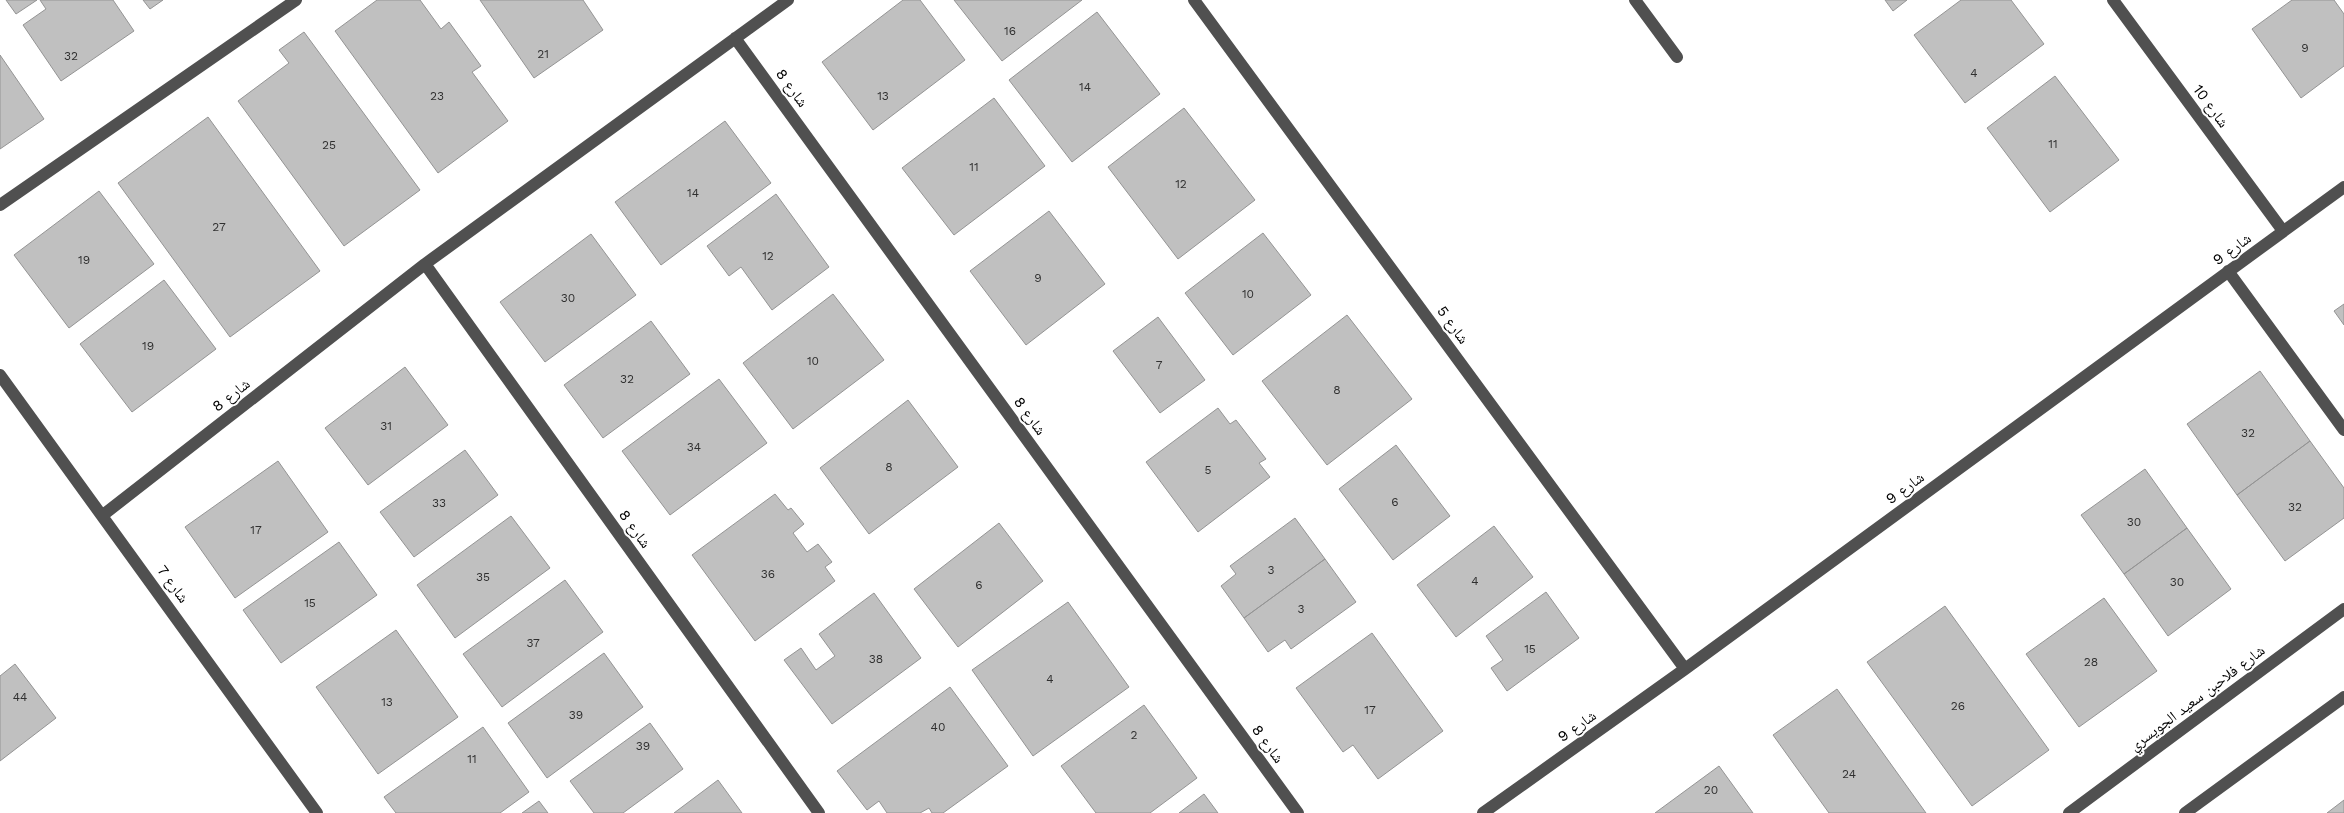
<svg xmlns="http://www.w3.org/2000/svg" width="2344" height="813" viewBox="0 0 2344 813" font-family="'Work Sans','Noto Naskh Arabic',sans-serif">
  <rect width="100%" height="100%" fill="#fff"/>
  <path fill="#c0c0c0" stroke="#949494" d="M 6,0 L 37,0 L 16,14 Z
    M 40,0 L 113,0 L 134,31 L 61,81 L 23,25 L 46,9 Z
    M 143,0 L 163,0 L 150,9 Z
    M 377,0 L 420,0 L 441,29 L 449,22 L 481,66 L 472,72 L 508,121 L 438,173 L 335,31 Z
    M 480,0 L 583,0 L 603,30 L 534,78 Z
    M 903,0 L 920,0 L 965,60 L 873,130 L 822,62 Z
    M 954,0 L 1082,0 L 1002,61 Z
    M 1885,0 L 1907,0 L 1893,11 Z
    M 1961,0 L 2011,0 L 2044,44 L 1965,103 L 1914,35 Z
    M 2292,0 L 2334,0 L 2344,14 L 2344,66 L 2301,98 L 2252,29 Z
    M 1097,12 L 1160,94 L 1072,162 L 1009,80 Z
    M 304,32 L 420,190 L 344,246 L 238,101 L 289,63 L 279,50 Z
    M 0,55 L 44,119 L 0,149 Z
    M 2055,76 L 2119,160 L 2050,212 L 1987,128 Z
    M 994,98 L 1045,166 L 954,235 L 902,168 Z
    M 1184,108 L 1255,200 L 1178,259 L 1108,167 Z
    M 208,117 L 320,271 L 230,337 L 118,183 Z
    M 725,121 L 771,183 L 661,265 L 615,202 Z
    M 99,191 L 154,264 L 69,328 L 14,255 Z
    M 776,194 L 829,267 L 772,310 L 741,267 L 729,276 L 707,246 Z
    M 1049,211 L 1105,284 L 1026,345 L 970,271 Z
    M 1263,233 L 1311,295 L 1233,355 L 1185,293 Z
    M 591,234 L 636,295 L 545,362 L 500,302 Z
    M 164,280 L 216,349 L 132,412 L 80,344 Z
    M 833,294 L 884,360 L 793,429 L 743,363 Z
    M 2344,304 L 2344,325 L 2334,311 Z
    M 1347,315 L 1412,399 L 1327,465 L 1262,381 Z
    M 1158,317 L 1205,380 L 1160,413 L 1113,351 Z
    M 651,321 L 690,374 L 603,438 L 564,385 Z
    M 405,367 L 448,425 L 368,485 L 325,428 Z
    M 2260,371 L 2310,441 L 2237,495 L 2187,424 Z
    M 719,379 L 767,443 L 670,515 L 622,451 Z
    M 908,400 L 958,467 L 869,534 L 820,468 Z
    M 1218,408 L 1230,424 L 1236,420 L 1266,459 L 1259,463 L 1270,477 L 1198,532 L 1146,462 Z
    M 2310,441 L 2344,488 L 2344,518 L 2285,561 L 2237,495 Z
    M 1396,445 L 1450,516 L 1393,560 L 1339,489 Z
    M 465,450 L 498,495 L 414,557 L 380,512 Z
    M 278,461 L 328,532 L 235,598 L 185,527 Z
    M 2145,469 L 2187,528 L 2124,574 L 2081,515 Z
    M 775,494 L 788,510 L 791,508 L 804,524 L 793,533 L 807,552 L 818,544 L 832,562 L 825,567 L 835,581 L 755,641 L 692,555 Z
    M 511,516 L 550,568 L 455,638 L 417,585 Z
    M 1295,518 L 1325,559 L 1244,618 L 1221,586 L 1236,574 L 1230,566 Z
    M 999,523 L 1043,581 L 958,647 L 914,589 Z
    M 1494,526 L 1533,577 L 1456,637 L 1417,585 Z
    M 2187,528 L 2231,589 L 2168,636 L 2124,574 Z
    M 339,542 L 377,595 L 281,663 L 243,610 Z
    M 1325,559 L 1356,602 L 1291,649 L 1285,640 L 1268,652 L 1244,618 Z
    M 565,580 L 603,632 L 502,707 L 463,654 Z
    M 1546,592 L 1579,638 L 1507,691 L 1491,668 L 1503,660 L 1486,636 Z
    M 874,593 L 921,658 L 832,724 L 784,660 L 801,648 L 816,670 L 835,656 L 819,634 Z
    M 2104,598 L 2157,671 L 2079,727 L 2026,654 Z
    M 1068,602 L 1129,687 L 1033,756 L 972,670 Z
    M 1945,606 L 2049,750 L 1972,806 L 1867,662 Z
    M 396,630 L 458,717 L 378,774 L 316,687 Z
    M 1372,633 L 1443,731 L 1378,779 L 1353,745 L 1343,752 L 1296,688 Z
    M 604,653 L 643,707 L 547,778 L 508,723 Z
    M 15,664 L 56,718 L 0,761 L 0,676 Z
    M 950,687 L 1008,766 L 943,813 L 932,813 L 929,808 L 920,813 L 887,813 L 879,801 L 867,810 L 837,771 Z
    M 1837,689 L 1926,813 L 1829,813 L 1773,735 Z
    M 1144,705 L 1197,778 L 1150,813 L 1096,813 L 1061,766 Z
    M 650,723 L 683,769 L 623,813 L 594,813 L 570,781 Z
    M 483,727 L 529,792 L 500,813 L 396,813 L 384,797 Z
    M 1719,766 L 1753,813 L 1655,813 Z
    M 718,780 L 742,813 L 674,813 Z
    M 1204,794 L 1218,813 L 1179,813 Z
    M 2344,800 L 2344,813 L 2327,813 Z
    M 539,801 L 548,813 L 522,813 Z"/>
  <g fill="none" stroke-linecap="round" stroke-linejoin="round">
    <path stroke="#505050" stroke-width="12" d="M 1194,0 L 1685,669
      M 1635,0 L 1677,57
      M 2113,0 L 2283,231
      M 735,38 L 1298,813
      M 0,205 L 296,0
      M 425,264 L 819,813
      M 2228,271 L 2344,430
      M 0,375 L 317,813
      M 103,515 L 425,264 L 788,0
      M 1483,813 L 1685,669 L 2344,187
      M 2069,813 L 2344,609
      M 2185,813 L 2344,697"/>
  </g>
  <g text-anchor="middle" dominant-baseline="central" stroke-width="4" stroke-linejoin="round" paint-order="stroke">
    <g font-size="12" fill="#303030">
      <text x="1010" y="31">16</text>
      <text x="2305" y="48">9</text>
      <text x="543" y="54">21</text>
      <text x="71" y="56">32</text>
      <text x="1974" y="73">4</text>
      <text x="1085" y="87">14</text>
      <text x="437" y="96">23</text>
      <text x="883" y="96">13</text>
      <text x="2053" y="144">11</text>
      <text x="329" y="145">25</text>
      <text x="974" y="167">11</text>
      <text x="1181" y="184">12</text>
      <text x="693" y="193">14</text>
      <text x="219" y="227">27</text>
      <text x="768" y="256">12</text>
      <text x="84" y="260">19</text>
      <text x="1038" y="278">9</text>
      <text x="1248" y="294">10</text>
      <text x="568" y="298">30</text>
      <text x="148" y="346">19</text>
      <text x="813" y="361">10</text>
      <text x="1159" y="365">7</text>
      <text x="627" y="379">32</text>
      <text x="1337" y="390">8</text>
      <text x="386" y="426">31</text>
      <text x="2248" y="433">32</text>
      <text x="694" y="447">34</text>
      <text x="889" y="467">8</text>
      <text x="1208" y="470">5</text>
      <text x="1395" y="502">6</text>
      <text x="439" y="503">33</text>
      <text x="2295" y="507">32</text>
      <text x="2134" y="522">30</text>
      <text x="256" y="530">17</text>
      <text x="1271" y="570">3</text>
      <text x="768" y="574">36</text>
      <text x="483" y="577">35</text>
      <text x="1475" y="581">4</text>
      <text x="2177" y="582">30</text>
      <text x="979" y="585">6</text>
      <text x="310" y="603">15</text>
      <text x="1301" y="609">3</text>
      <text x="533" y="643">37</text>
      <text x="1530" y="649">15</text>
      <text x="876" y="659">38</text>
      <text x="2091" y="662">28</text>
      <text x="1050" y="679">4</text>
      <text x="20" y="697">44</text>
      <text x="387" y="702">13</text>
      <text x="1958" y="706">26</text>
      <text x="1370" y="710">17</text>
      <text x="576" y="715">39</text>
      <text x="938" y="727">40</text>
      <text x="1134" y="735">2</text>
      <text x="643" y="746">39</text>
      <text x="472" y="759">11</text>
      <text x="1849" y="774">24</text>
      <text x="1711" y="790">20</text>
    </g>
    <g font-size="15" fill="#000" stroke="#fff">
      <text transform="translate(792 88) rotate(54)">شارع 8</text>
      <text transform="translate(2211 106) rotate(54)">شارع 10</text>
      <text transform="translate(2232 249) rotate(-36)">شارع 9</text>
      <text transform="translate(1453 325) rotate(54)">شارع 5</text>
      <text transform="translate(231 395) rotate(-38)">شارع 8</text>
      <text transform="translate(1030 416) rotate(54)">شارع 8</text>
      <text transform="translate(1905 488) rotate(-36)">شارع 9</text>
      <text transform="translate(635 529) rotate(54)">شارع 8</text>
      <text transform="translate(173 584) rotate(54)">شارع 7</text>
      <text transform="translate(2197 698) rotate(-37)">شارع فلاحبن سعيد الجويسري</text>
      <text transform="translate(1577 726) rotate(-35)">شارع 9</text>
      <text transform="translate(1268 744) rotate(54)">شارع 8</text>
    </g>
  </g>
</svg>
